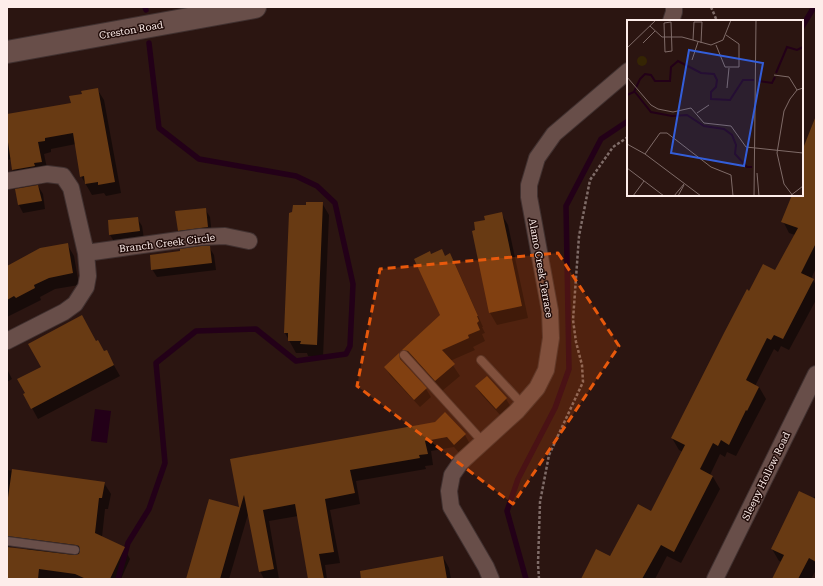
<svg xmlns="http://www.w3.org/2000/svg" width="823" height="586" viewBox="0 0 823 586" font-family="'Roboto Serif',serif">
  <rect width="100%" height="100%" fill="#2b1511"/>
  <path fill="#230018" d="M 95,409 L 111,411 L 107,443 L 91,441 Z"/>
  <path fill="#0007" fill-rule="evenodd" d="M 97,89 L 104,100 L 121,193 L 106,196 L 104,193 L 92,195 L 81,176 L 76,144 L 51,149 L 51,152 L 44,154 L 48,173 L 20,181 L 13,170 L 12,159 L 7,160 L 7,115 L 72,104 L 83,95 Z
    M 816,115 L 816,268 L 811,279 L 813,280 L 816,285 L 816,300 L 789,350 L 781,346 L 778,352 L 774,349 L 755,386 L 759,387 L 766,399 L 736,456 L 727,452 L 725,457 L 720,454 L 710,475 L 713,477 L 720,489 L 681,563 L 667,556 L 655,579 L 582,579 L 610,557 L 652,512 L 683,452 L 679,450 L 672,438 L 750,292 L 776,271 L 795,235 L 789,233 L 783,221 L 793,195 L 802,195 L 802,153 Z
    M 38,186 L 43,194 L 45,209 L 23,213 L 19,205 L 17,190 Z
    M 322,203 L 329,215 L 323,357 L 308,356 L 307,353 L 296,353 L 285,333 L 307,206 Z
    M 205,209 L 210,217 L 212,235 L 183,238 L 179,230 Z
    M 501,213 L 508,225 L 528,318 L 497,325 L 490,313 L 473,232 L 477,231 L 486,220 Z
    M 137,218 L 142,226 L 144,239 L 115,243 L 110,235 Z
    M 67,244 L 74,256 L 79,285 L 55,289 L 40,297 L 41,300 L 7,317 L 7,267 Z
    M 209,247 L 214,255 L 216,270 L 157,277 L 152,269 Z
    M 431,255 L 445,257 L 449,255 L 456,266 L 483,327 L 482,327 L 485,333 L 482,334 L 485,341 L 473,347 L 475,350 L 450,361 L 460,376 L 442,391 L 410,361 L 404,350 L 441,315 Z
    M 96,342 L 112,362 L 120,376 L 38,419 L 32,408 L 42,367 Z
    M 399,355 L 403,364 L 426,389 L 431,397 L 420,407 L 390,375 L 385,367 Z
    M 7,369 L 12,379 L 7,382 Z
    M 486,377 L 506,399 L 511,407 L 501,416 L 481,394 L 476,387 Z
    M 465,435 L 471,446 L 461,455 L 454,447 L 431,451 L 433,465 L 425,466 L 426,469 L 356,481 L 360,504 L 330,510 L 340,563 L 325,565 L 327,579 L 309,579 L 298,516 L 269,521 L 279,579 L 264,579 L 260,571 L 249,511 L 229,579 L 187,579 L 240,508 L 231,460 Z
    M 7,470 L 104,483 L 111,494 L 108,509 L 105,509 L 102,537 L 124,548 L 130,559 L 121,579 L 7,579 ZM 14,546 L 27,548 L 27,550 L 10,548 Z
    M 816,495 L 816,570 L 811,579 L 773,579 L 782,562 L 779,561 L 772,549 Z
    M 443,557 L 449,568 L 451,579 L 371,579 Z"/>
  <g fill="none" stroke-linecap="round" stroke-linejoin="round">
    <path stroke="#230018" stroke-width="5.5" d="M 145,7 L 146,10
      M 802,27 L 814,7
      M 118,579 L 128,543 L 149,509 L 165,463 L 156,363 L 196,331 L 256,329 L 296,361 L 346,354 L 350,346 L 353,284 L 335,203 L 317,186 L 296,176 L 199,159 L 159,128 L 149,43
      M 526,579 L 507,511 L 518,479 L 555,408 L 569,369 L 566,206 L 601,139 L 628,121"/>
  </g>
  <path fill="#683a13" d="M 98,88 L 115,182 L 98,185 L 98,182 L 85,184 L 84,176 L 80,177 L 73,133 L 45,138 L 45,141 L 38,142 L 42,162 L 34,163 L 35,166 L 12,170 L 7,135 L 7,114 L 71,103 L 69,96 L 82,94 L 81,91 Z
    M 815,118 L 816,118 L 816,243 L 801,273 L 814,279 L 783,339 L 774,335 L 771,340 L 767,338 L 746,380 L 759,387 L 747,411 L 746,410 L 729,445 L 721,440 L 718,446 L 713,443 L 700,469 L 713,476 L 674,552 L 661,545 L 642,579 L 581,579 L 596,549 L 610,556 L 638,504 L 651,511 L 685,445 L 671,438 L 724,333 L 747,289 L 749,291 L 763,264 L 775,270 L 798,228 L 781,222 L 792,195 L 802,195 L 802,151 Z
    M 38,185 L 42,201 L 18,205 L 15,189 Z
    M 306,202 L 323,202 L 317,345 L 300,344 L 301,341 L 288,341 L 288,333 L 284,333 L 289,213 L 292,212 L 293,205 L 306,205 Z
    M 206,208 L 208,227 L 178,231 L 175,211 Z
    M 502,212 L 522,306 L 489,313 L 472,231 L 475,230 L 474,222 L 485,220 L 484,216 Z
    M 138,217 L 140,231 L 109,235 L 108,220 Z
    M 68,243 L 73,273 L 49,278 L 34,285 L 35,288 L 16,298 L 14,296 L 7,300 L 7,266 L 40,248 Z
    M 201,246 L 210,246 L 212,263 L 151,270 L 150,255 L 180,251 L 180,249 Z
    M 442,249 L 445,256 L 450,253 L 478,316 L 477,316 L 479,321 L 477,323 L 480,330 L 468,335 L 469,338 L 442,350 L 455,364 L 435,381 L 408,351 L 402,350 L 440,315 L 414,259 L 430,251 L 431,254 Z
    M 82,315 L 96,341 L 98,340 L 104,351 L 107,350 L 114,365 L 31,409 L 23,394 L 25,393 L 17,379 L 41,367 L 28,344 Z
    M 399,353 L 400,359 L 427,388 L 414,400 L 384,367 Z
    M 487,376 L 507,398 L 496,409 L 475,386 Z
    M 445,412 L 466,434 L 454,445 L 447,437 L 425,441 L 428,454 L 419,455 L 420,458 L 350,470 L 355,493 L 325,499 L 334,552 L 319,554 L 324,579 L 308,579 L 295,504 L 263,510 L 274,569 L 259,572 L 244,495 L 220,579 L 186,579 L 209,499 L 239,507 L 230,459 L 435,422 Z
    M 12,469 L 105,482 L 102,498 L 99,498 L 95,533 L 125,547 L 110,579 L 86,579 L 75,574 L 39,569 L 38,579 L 7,579 L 7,547 L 74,555 L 79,554 L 80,550 L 79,546 L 76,545 L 7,536 L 7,505 Z
    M 799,491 L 816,499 L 816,562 L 809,558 L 798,579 L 772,579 L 784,555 L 771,549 Z
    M 443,556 L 447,579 L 361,579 L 360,571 Z"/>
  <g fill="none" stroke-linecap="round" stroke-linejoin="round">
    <defs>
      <path id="service" d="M 404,355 L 483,442
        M 481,360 L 523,405
        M 7,541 L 75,550"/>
      <path id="minor" d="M 671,21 L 674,12 L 674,7
        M 7,181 L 47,174 L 63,176 L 71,188 L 86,253 L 88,276 L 86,287 L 75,304 L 64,312 L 7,341
        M 86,253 L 200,237 L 225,236 L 249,241
        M 491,579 L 486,567 L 451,507 L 449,491 L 452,475 L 461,462 L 517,411 L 537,388 L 546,370 L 551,338 L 550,311 L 529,197 L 529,185 L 537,158 L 554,134 L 628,71
        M 715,579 L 816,374"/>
      <path id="secondary" d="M 7,52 L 255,7"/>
    </defs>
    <use href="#service" stroke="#413130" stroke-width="10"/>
    <use href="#minor" stroke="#413130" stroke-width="18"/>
    <use href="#secondary" stroke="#413130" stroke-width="24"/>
    <path stroke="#7f6c68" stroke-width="2.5" stroke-dasharray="3 2" stroke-linecap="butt" d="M 711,7 L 717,21
      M 539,579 L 538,564 L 540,502 L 549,455 L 583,382 L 582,365 L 576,342 L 573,320 L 579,236 L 590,180 L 613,147 L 628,137"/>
    <use href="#service" stroke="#684e49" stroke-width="8"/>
    <use href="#minor" stroke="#684e49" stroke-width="16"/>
    <use href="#secondary" stroke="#684e49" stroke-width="22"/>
  </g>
  <path fill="#e8590c" fill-opacity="0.2" stroke="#e8590c" stroke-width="3" stroke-dasharray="8 5" stroke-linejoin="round" d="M 558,253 L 619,346 L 513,504 L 357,386 L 380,269 Z"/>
  <g text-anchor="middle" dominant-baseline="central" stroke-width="3" stroke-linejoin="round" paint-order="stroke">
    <g font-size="10" fill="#fdedea" stroke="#210c09">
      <text transform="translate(131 30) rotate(-10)">Creston Road</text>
      <text transform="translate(167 243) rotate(-7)">Branch Creek Circle</text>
      <text transform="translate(541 268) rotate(80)">Alamo Creek Terrace</text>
      <text transform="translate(766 476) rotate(-64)">Sleepy Hollow Road</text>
    </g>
  </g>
  <g transform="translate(627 20)">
    <rect width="176" height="176" fill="#2b1511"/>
    <path d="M10 41a5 5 0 1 1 10 0a5 5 0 1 1-10 0Z" fill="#352504"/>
    <path fill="none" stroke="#230018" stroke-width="2" d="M 149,53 L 160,27 L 170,30 L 176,27M 131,61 L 145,63 L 148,57M 8,72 L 24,92 L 45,96 L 60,95 L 77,106 L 97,109 L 105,115 L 109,125 L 108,134 L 120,147 L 125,147M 0,75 L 7,72 L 13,59 L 18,54 L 24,55 L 28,61 L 43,61 L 44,47 L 51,41 L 74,53 L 87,54 L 90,60 L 89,67 L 84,72 L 84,79 L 103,80 L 116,60 L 127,60"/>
    <path fill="none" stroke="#7f6b68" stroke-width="1" d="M 44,2 L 45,31 L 38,32 L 37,3 ZM 23,6 L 35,17 L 55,17 L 84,25 L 96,20 L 104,0M 66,20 L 67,2 L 75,2 L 74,23M 16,23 L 28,11M 89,25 L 98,47 L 112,47 L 112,24 L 99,15M 0,28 L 29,0M 65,40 L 71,22M 147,55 L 162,57 L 170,70M 0,57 L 24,85 L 31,89 L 46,92 L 64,88 L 77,103 L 104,106 L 119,127 L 176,133M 100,68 L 102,48M 70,93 L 82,85M 0,124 L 18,134 L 74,176M 18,134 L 33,113 L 40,113 L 84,147 L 104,155 L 106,176M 0,148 L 37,176M 130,153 L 132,176M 6,176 L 17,161M 47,176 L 57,164M 51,176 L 57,165M 127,176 L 129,0M 163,176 L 176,166M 166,176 L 157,164 L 150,133 L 157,91 L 163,79 L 170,70 L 176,68"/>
    <path fill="#335eda" fill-opacity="0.15" stroke="#335eda" stroke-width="2" d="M 62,30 L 136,43 L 117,146 L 44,133 Z"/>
    <rect width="176" height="176" fill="none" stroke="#fdedea" stroke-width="2"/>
  </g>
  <rect width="823" height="586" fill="none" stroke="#fdedea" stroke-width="16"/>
</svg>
